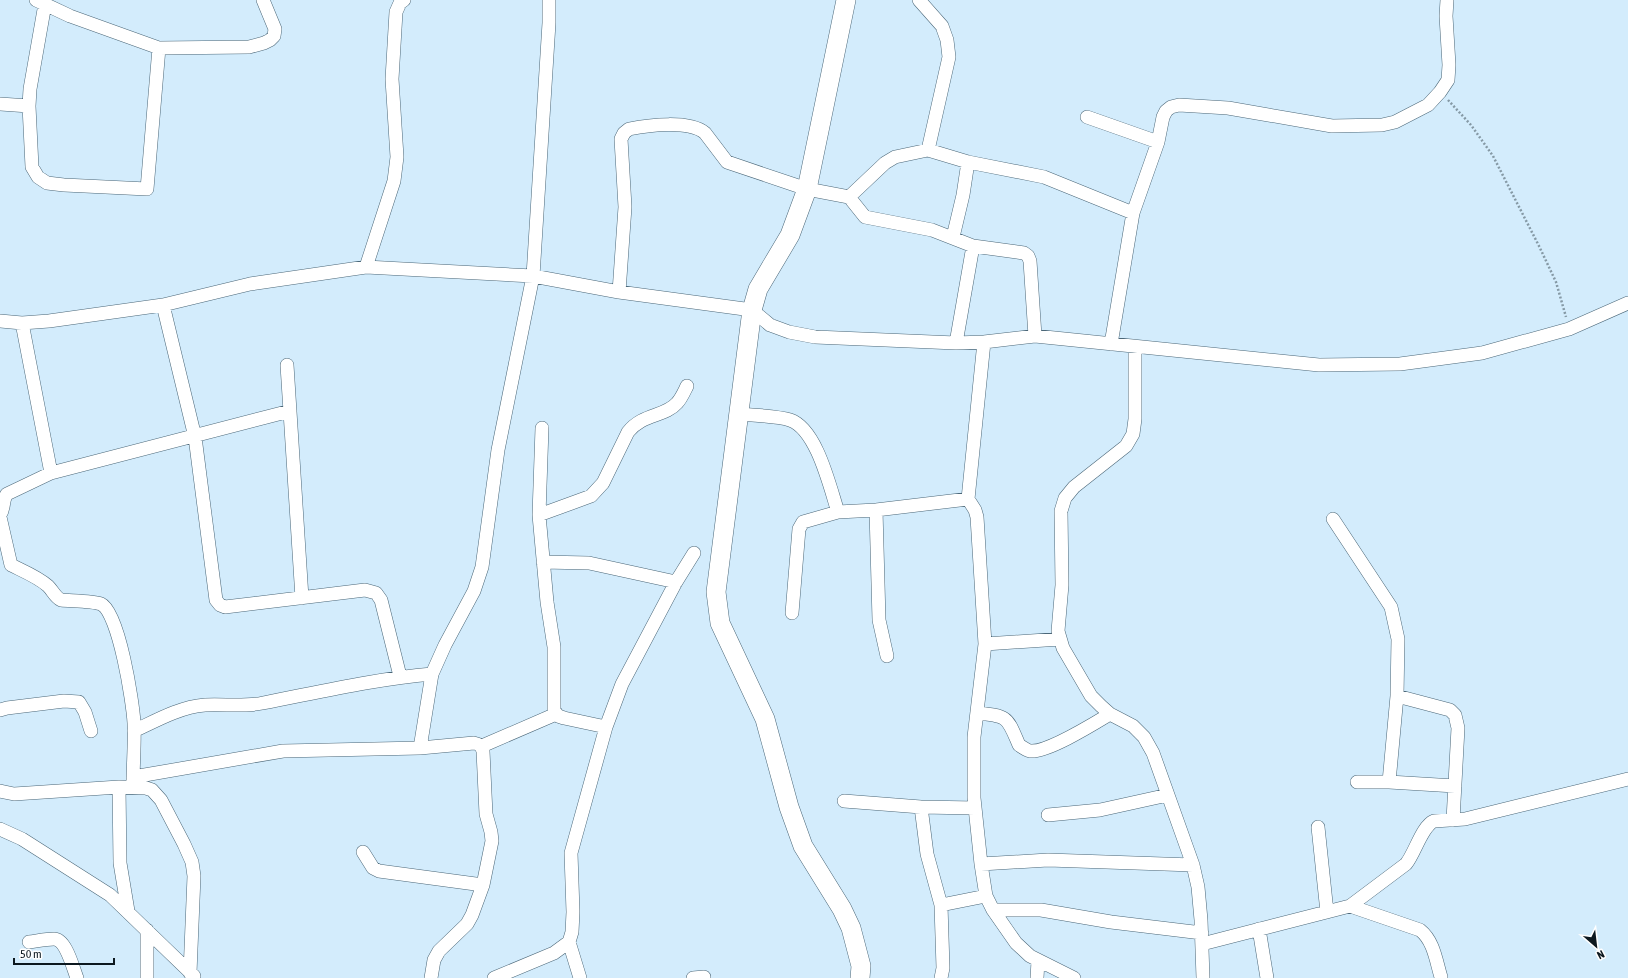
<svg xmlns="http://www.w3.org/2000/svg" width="1628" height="978" viewBox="0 0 1628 978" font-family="'Asap Condensed',sans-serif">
  <rect width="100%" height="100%" fill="#d3ecfc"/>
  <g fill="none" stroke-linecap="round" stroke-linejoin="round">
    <defs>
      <path id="street" d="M 36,0 L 70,16 L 159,48 L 147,189 L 64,185 L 47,183 L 38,177 L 32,167 L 29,106 L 30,89 L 45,4
        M 919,0 L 942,26 L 947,40 L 949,57 L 928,150
        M 159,48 L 249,47 L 264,43 L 270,40 L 274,36 L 275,29 L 263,0
        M 0,104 L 29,106
        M 1087,117 L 1158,142
        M 849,197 L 885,163 L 895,157 L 928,150 L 968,162 L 1044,177 L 1133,213
        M 953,237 L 963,195 L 968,162
        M 366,267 L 394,181 L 397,157 L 392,79 L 396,12 L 400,3 L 404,0
        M 619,292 L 625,207 L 621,139 L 624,133 L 629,129 C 649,125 689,120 705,133 L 727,162 L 807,189 L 849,197 L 865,217 L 932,230 L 973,246 L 1024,253 L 1028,256 L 1030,261 L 1035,336
        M 163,305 L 195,437 L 216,600 L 220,605 L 225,607 L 365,590 L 376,593 L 381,600 L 400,676
        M 0,321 L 22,323 L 49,321 L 163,305 L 250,284 L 366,267 L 533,276 L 619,292 L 752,310 L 770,325 L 789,332 L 815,337 L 956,343 L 984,342 L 1035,336 L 1319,365 L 1400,364 L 1482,353 L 1569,329 L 1628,303
        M 22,323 L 51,473
        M 984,342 L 968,499 L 975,510 L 977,517 L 985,644 L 974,737 L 974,798 L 981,864 L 986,896 L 993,910 L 1016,943 L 1030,956 L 1074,978
        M 956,343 L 973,246
        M 1111,344 L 1133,213 L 1158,142 L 1163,117 L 1166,111 L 1171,107 L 1179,105 L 1228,108 L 1332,126 L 1382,125 L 1395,122 L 1428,105 L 1440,92 L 1448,80 L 1449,65 L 1446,16 L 1447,0
        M 1135,347 L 1135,419 L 1133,434 L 1126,446 L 1074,487 L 1065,498 L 1061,511 L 1062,585 L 1058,631 L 1063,648 L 1091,696 L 1101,706 L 1110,714 L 1133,726 L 1144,737 L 1153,753 L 1193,865 L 1198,887 L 1201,920 L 1203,978
        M 287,365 L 302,598
        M 738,414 C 752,415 778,416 790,420 C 817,429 830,488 838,512
        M 542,428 L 539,515 L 547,602 L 554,647 L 554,710 L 558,716 L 564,718 L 606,727
        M 876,510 L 879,620 L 887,656
        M 0,515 C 5,508 2,500 7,494 L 51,473 L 290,411
        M 539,515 L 591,496 L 603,483 L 628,432 C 643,413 665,417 677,403 C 681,399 684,392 687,386
        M 0,517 L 11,565 C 23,571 38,577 48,586 C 53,591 55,597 61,600 C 71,601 93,601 101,604 C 119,612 133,703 134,723 C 135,743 133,764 133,784
        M 1333,519 L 1391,607 L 1398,639 L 1397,696 L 1389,782
        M 543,562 L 589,563 L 676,582
        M 792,613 L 799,529 L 803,522 L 838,512 L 876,510 L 968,499
        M 985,644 L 1060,639
        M 1397,696 L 1450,710 L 1455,715 L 1458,728 L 1453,820
        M 0,710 L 7,708 L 64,701 L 79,702 L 85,712 L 91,731
        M 977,713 C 1009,716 1007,717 1019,745 C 1022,747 1026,750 1030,751 C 1047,753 1095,723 1110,714
        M 134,731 C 157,720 180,707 205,705 C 225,704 244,707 263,703 C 320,692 375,679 432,674
        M 482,746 L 556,714
        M 420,748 L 432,674 L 445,645 L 474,591 L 482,567 L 498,450 L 533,276 L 549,23 L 549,0
        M 133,777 L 283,751 L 420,748 L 474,743 C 479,744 481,745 483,751 L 486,814 L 491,832 L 492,841 L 483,885 L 472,915 L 467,924 L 439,951 L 434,960 L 431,978
        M 1357,782 L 1389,782 L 1455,786
        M 119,787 L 120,863 L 128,911
        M 0,791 L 14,794 L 119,787 L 146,788 L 152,790 L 161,800 L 184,844 L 192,862 L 194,876 L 190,973
        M 844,801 L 921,807 L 975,808
        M 921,807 L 927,854 L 941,905 L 943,968 L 941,978
        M 1048,815 L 1100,810 L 1168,795
        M 1318,827 L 1327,912
        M 0,829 L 22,839 L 110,895 L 194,976
        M 363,852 L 373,868 L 379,871 L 483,885
        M 981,864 L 1048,860 L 1193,865
        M 941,905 L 986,896
        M 1350,906 L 1420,930 C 1434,941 1436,961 1441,977
        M 993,910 L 1041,910 L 1111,922 L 1202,933
        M 1259,929 L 1267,978
        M 29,942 C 37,941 46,939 54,939 C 66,939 73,968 77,978
        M 569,942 L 580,978
        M 1202,944 L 1350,906 L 1406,864 C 1415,853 1422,826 1434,821 L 1465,819 L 1628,779
        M 147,978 L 147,930
        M 494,978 L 554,953 L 569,942 L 572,932 L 573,912 L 571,853 L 606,727 L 622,684 L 676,582 L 694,553
        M 693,978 L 704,977
        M 1037,978 L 1038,961"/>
      <path id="secondary" d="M 846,0 L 807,189 L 790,235 L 758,289 L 752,310 L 716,592 L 720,623 L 765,719 L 789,807 L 803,846 L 842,909 L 851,928 L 861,966 L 860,978"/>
    </defs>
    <use href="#street" stroke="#4b6778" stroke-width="14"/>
    <use href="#secondary" stroke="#4b6778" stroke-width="20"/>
    <path stroke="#8599a5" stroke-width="2.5" stroke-dasharray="2 2" stroke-linecap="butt" d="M 1448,100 L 1471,125 L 1493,156 L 1539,246 L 1556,282 L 1566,317"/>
    <use href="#street" stroke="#fff" stroke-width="13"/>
    <use href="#secondary" stroke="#fff" stroke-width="19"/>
  </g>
  <g transform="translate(1596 946) rotate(152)" stroke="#ffffff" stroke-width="3" paint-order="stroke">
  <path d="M0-3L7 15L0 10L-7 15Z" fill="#0c181f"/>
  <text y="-6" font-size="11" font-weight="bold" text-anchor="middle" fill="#0c181f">N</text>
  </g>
  <path d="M14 958v6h100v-6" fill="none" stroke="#0c181f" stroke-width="2"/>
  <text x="20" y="958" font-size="12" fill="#0c181f" stroke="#ffffff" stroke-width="3" paint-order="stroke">50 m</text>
</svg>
